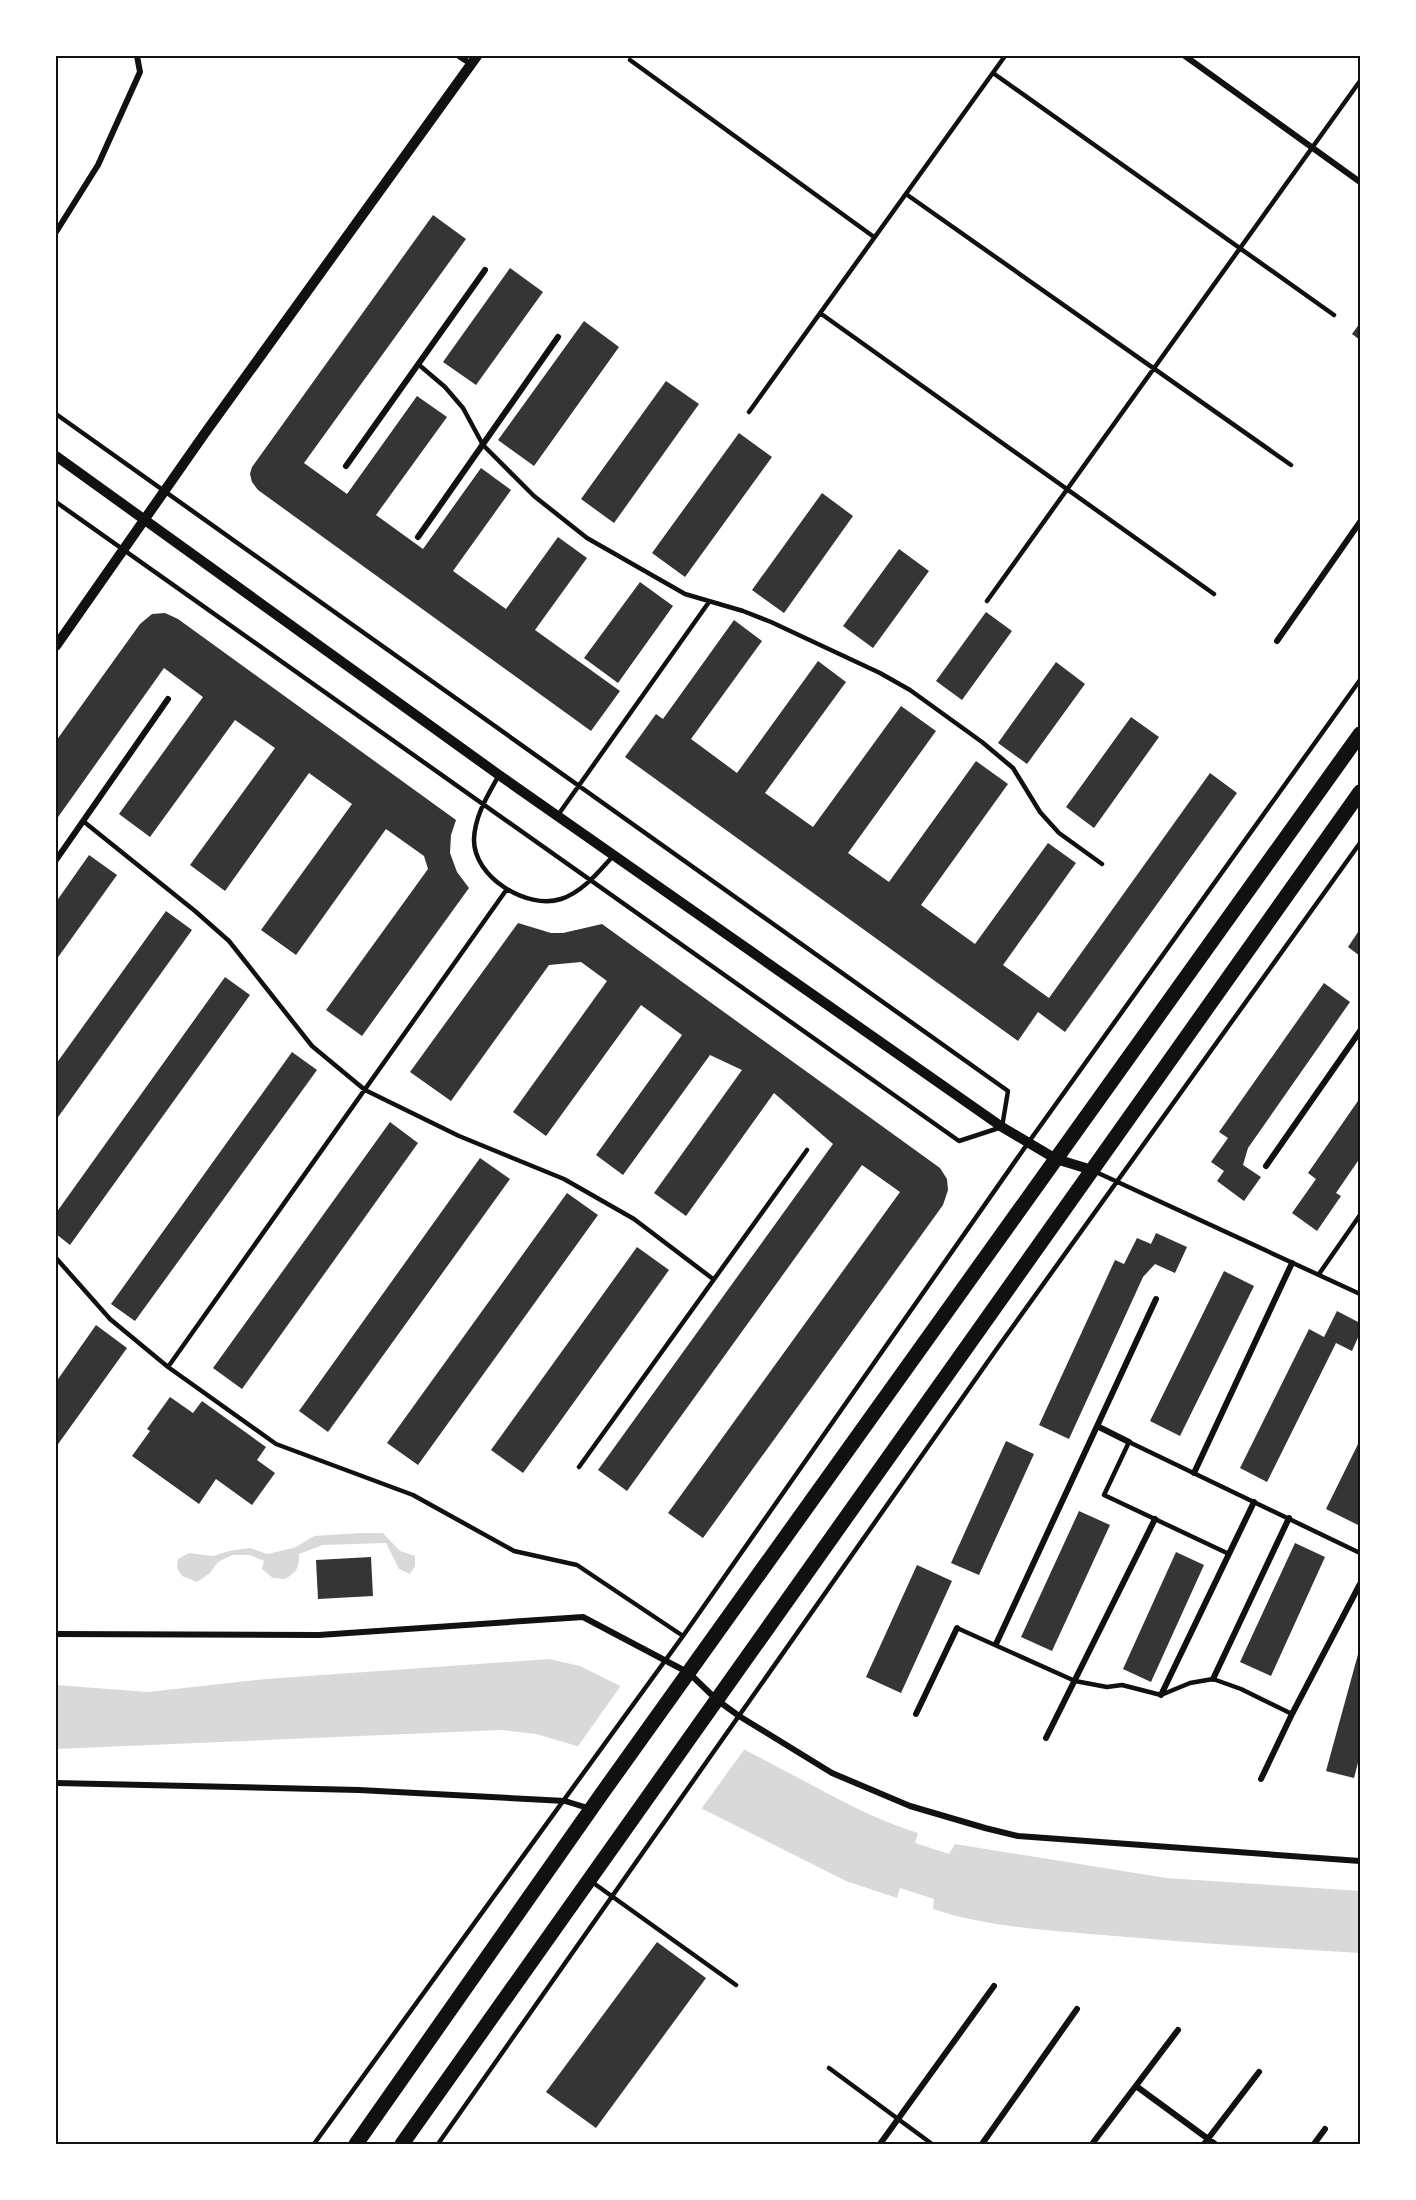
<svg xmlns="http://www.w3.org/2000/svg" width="1416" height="2200" viewBox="0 0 1416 2200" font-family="Signika,sans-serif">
  <rect width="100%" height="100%" fill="#fff"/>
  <path fill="#d9d9d9" d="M 360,1533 L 383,1533 L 400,1551 L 415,1556 L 415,1566 L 410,1574 L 399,1569 L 386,1543 L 323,1545 L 299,1554 C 299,1568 297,1572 285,1579 L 273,1578 L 262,1569 L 264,1561 L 250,1555 L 232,1555 L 218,1562 L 209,1574 L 197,1582 L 182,1576 L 177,1568 L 178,1559 L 189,1553 L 213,1556 L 229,1551 L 250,1548 L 267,1554 L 294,1548 L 314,1536 Z
    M 549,1659 L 580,1666 C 650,1701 720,1736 789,1773 C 833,1796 870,1818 918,1833 L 915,1843 L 949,1854 L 955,1844 L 1166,1878 L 1360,1891 L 1360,1953 C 1270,1948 1181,1942 1091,1934 C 1038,1929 983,1926 933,1909 L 934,1899 L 900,1888 L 897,1898 L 846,1881 L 577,1746 L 536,1734 L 501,1730 L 56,1749 L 56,1685 L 148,1692 L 266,1679 Z"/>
  <path fill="#fff" d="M 622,1684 L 746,1747 L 699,1812 L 576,1749 Z"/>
  <path fill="#353535" d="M 433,215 L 466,239 L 304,463 L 347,494 L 417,396 L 447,417 L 376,515 L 423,549 L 481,468 L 511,490 L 453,571 L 506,609 L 558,537 L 587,558 L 535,630 L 620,691 L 591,731 L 258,490 L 252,482 L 250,474 L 252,467 Z
    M 510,268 L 543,292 L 476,385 L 443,362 Z
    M 584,321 L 619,347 L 534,466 L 498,440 Z
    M 1360,323 L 1360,340 L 1352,334 Z
    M 666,381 L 699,404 L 614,523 L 581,499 Z
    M 739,433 L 772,457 L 685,577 L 652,553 Z
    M 822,493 L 853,516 L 784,613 L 752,590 Z
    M 899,549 L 929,571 L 873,648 L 843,626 Z
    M 640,582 L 673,606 L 618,683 L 584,658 Z
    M 986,612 L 1012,631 L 962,700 L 936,681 Z
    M 165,613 L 178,619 L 456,820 L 451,835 L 450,853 L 457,872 L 469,888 L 362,1036 L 326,1010 L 428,869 L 424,856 L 386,829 L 296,955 L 261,930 L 352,804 L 309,773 L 225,891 L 190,865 L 275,748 L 235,720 L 150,837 L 119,814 L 203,697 L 164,668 L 56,820 L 56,741 L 140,624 L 152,614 Z
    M 734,620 L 762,641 L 691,739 L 737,773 L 818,661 L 846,682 L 765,793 L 813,827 L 901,706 L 936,731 L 848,853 L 889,882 L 976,761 L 1008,784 L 921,905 L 975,944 L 1048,843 L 1076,863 L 1003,965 L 1049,998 L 1210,773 L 1237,793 L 1065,1032 L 1038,1012 L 1018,1041 L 625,757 L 656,714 L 663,719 Z
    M 1056,662 L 1085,684 L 1027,764 L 998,743 Z
    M 1131,717 L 1159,737 L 1094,828 L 1066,807 Z
    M 89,855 L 117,875 L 56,960 L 56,902 Z
    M 166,911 L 192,930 L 56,1120 L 56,1064 Z
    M 518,923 L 551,933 L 563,933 L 602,924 L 940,1168 L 947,1179 L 948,1190 L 943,1205 L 703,1538 L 668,1513 L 900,1192 L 862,1165 L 627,1491 L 598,1470 L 833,1144 L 774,1093 L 686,1216 L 654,1193 L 742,1070 L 710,1055 L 623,1175 L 596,1155 L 682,1035 L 641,1005 L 546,1136 L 513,1112 L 607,981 L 581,962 L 549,965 L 451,1101 L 410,1072 Z
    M 1360,929 L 1360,956 L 1348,947 Z
    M 225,977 L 250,995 L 70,1245 L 56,1234 L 56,1213 Z
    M 1324,983 L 1350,1002 L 1248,1148 L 1243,1165 L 1261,1177 L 1244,1201 L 1217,1181 L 1224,1171 L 1211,1162 L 1228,1138 L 1219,1132 Z
    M 292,1052 L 317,1070 L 135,1321 L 111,1304 Z
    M 1360,1098 L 1360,1158 L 1336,1193 L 1341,1196 L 1317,1231 L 1292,1213 L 1316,1179 L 1308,1173 Z
    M 390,1122 L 418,1143 L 242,1389 L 213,1368 Z
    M 480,1158 L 510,1179 L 328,1432 L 299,1411 Z
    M 567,1193 L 598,1215 L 418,1465 L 387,1443 Z
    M 1156,1233 L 1187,1247 L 1175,1273 L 1155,1264 L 1143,1277 L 1069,1439 L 1039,1425 L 1115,1260 L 1124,1264 L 1137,1238 L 1151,1244 Z
    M 637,1247 L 669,1270 L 523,1473 L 491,1450 Z
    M 1224,1271 L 1254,1286 L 1180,1436 L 1150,1421 Z
    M 1337,1311 L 1360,1323 L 1360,1333 L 1352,1351 L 1336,1343 L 1267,1482 L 1240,1468 L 1309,1329 L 1324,1337 Z
    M 96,1325 L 127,1348 L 56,1447 L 56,1382 Z
    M 170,1397 L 193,1413 L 202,1401 L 266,1447 L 257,1460 L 275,1473 L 252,1505 L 216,1479 L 199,1504 L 132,1456 L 150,1431 L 147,1429 Z
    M 1360,1440 L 1360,1521 L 1358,1525 L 1326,1509 Z
    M 1006,1441 L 1034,1454 L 979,1575 L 951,1563 Z
    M 1079,1511 L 1110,1525 L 1052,1651 L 1021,1637 Z
    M 1295,1543 L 1325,1557 L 1271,1676 L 1240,1662 Z
    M 1176,1552 L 1204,1565 L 1151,1682 L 1123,1669 Z
    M 371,1557 L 373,1596 L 318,1599 L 316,1560 Z
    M 917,1565 L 952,1581 L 901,1693 L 866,1677 Z
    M 1360,1647 L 1360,1755 L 1354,1778 L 1326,1771 Z
    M 657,1942 L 706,1978 L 596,2128 L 546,2092 Z"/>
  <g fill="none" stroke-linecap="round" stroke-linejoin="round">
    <path stroke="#111" stroke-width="4.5" d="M 630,60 L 874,237
      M 993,73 L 1334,315
      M 906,194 L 1291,465
      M 820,313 L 1214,594
      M 418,364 L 445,387 L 463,408 L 483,445 L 534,496 L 587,538 L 685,594 L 743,611 L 771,622 L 880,673 L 910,690 L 982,742 L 1013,768 L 1040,812 L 1059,833 L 1102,864
      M 749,412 L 1005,56
      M 56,414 L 1008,1091 L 1002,1127 L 959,1141 L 56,502
      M 987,601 L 1360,81
      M 499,775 C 488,795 475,815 474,839 C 473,877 527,910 561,899 C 583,892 599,871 614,855
      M 558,815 L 709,602
      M 83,821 L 195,911 L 229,941 L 312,1046 L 365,1090 L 459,1136 L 564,1179 L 634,1219 L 713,1279
      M 1096,1172 L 1360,1294
      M 56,1258 L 110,1319 L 168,1367 L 276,1444 L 413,1495 L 514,1551 L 577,1565 L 683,1636
      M 1319,1274 L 1360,1215
      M 168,1367 L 507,889
      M 579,1467 L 807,1150
      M 1229,1554 L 1104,1495 L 1129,1442 L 1360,1553
      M 957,1628 L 1075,1681 L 1107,1687 L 1122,1685 L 1161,1695 L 1190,1683 L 1213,1679 L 1241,1689 L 1292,1714
      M 592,1882 L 736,1985
      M 829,2068 L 932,2144
      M 314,2144 L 683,1636 L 1028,1143 L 1360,680
      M 438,2144 L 996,1350 L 1360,843"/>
    <path stroke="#111" stroke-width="6" d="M 459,56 L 471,64
      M 1185,56 L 1360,182
      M 56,232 L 98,165 L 140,72 L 137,56
      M 346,466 L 485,270
      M 418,537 L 558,337
      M 1277,641 L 1360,522
      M 56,860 L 168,699
      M 1266,1166 L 1360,1031
      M 1097,1426 L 1129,1442
      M 1194,1473 L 1292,1263
      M 56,1634 L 319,1635 L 583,1617 L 689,1673 L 717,1700 L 739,1716 L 832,1773 L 910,1806 L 985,1828 L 1018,1836 L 1360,1861
      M 996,1644 L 1156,1299
      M 1213,1679 L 1289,1518
      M 1161,1695 L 1254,1502
      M 916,1714 L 957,1628
      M 1046,1738 L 1155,1519
      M 1261,1779 L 1292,1714 L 1360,1584
      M 56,1783 L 359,1790 L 565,1801 L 591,1809
      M 1136,2086 L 1215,2144
      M 880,2144 L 994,1986
      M 982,2144 L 1077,2009
      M 1092,2144 L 1178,2030
      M 1204,2144 L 1259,2072
      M 1314,2144 L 1325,2129"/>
    <path stroke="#111" stroke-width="10" d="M 56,456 L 499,775 L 1002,1127 L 1056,1159 L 1092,1170
      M 56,646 L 205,433 L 477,56"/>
    <path stroke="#111" stroke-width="15" d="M 356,2144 L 603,1792 L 1360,734
      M 402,2144 L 1360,792"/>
  </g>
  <rect width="1416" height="2200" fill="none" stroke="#ffffff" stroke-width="114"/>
  <rect x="57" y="57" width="1302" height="2086" fill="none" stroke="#111" stroke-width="2"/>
</svg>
